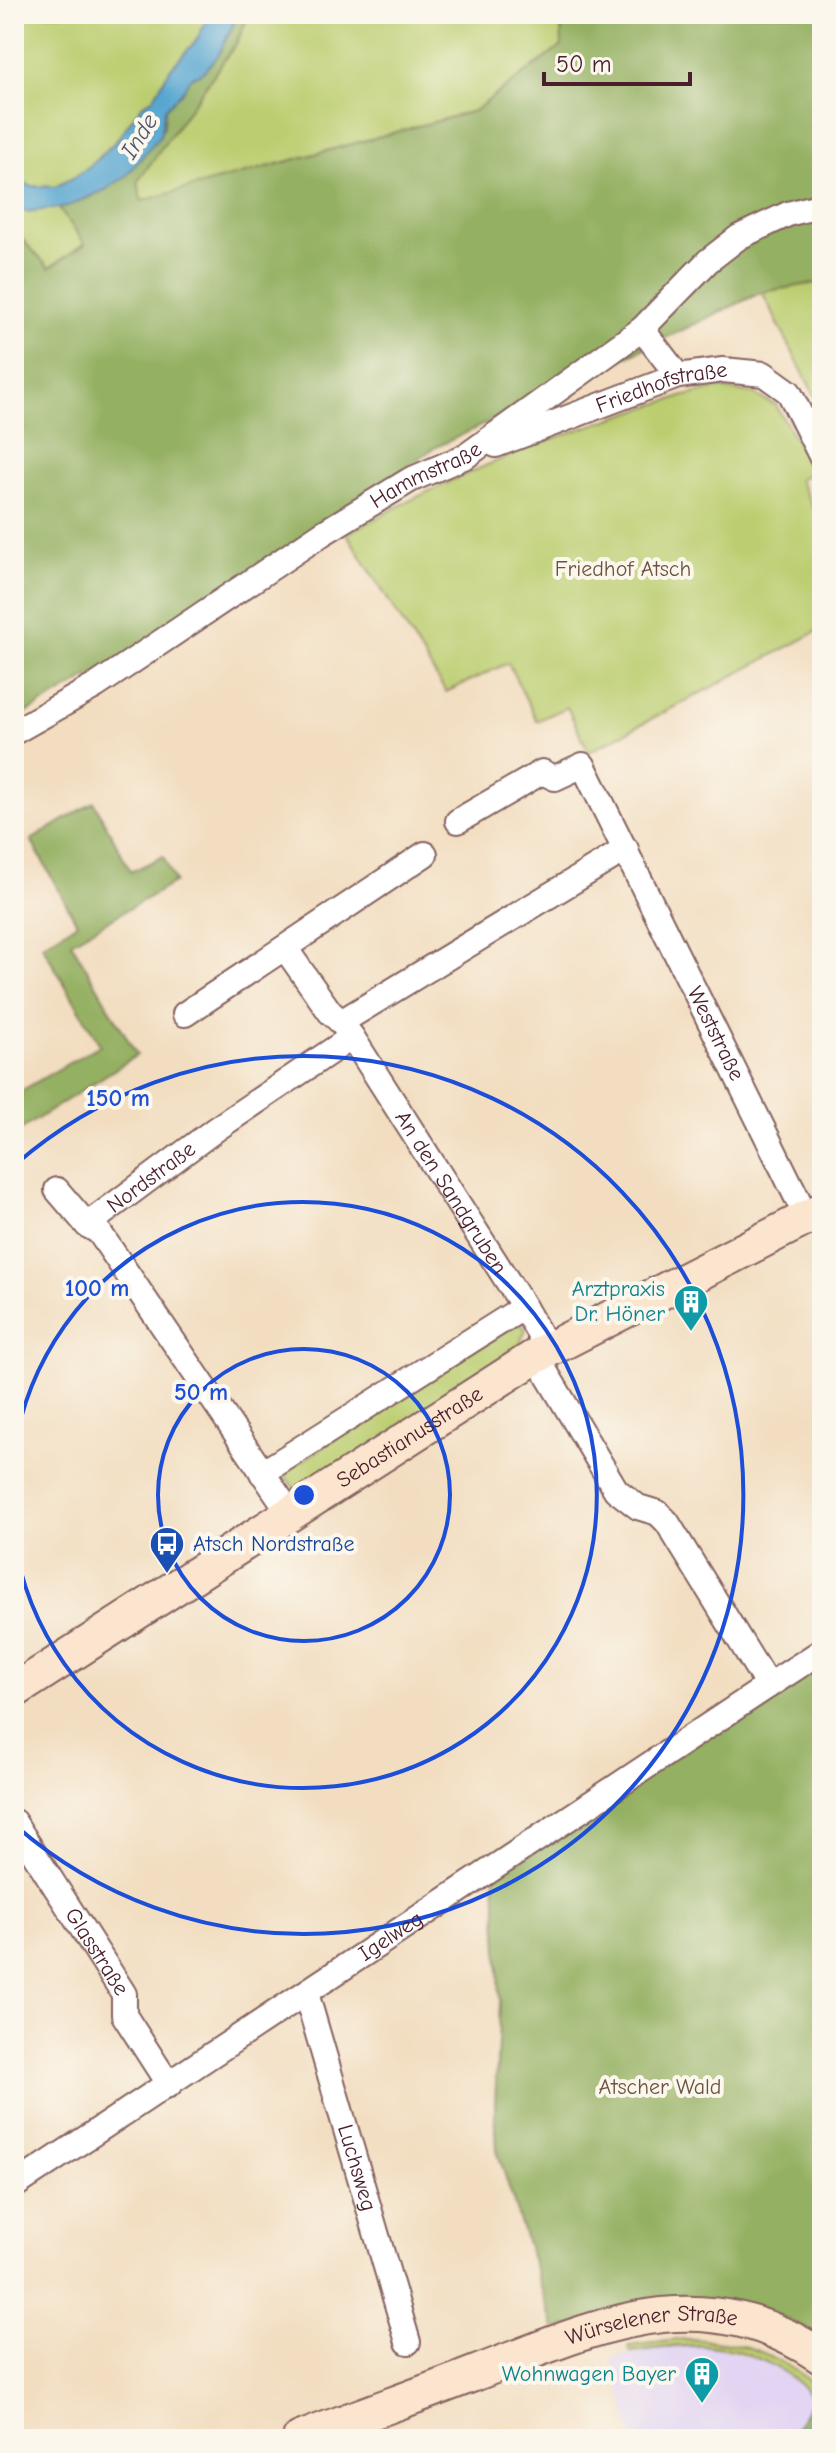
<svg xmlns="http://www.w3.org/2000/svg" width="836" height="2453" viewBox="0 0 836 2453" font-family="'Comic Neue',sans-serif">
  <rect width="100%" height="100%" fill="#fbf7ec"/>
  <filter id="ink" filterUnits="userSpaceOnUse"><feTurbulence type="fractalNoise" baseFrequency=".0125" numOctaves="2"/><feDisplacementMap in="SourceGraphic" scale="16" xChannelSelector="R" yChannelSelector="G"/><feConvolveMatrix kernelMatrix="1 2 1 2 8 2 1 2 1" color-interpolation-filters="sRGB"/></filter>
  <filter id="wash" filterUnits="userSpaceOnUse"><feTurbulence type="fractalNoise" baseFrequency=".006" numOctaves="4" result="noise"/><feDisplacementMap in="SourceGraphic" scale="32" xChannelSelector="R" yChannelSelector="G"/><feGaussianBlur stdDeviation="1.8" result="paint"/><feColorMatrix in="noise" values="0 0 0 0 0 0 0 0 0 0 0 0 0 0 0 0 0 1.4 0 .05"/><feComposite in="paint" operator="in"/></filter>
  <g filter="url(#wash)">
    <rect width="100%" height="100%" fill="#f2ddc0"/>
    <path fill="#e2d4f3" d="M 710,2346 L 756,2359 L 776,2368 L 806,2390 L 812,2399 L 796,2428 L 776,2439 L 634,2439 L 611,2358 L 657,2349 Z"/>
    <path fill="#bbcd70" stroke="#82764e" stroke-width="2" d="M 14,14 L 210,14 L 196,41 L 170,69 L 153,99 L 143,104 L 116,141 L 91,165 L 75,177 L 55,187 L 31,186 L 14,180 Z
      M 249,14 L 561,14 L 562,46 L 474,111 L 141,202 L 138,181 L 237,42 Z
      M 14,206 L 25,212 L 59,208 L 85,243 L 49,268 L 14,231 Z
      M 822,282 L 822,410 L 762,292 Z
      M 720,388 L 753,394 L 776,405 L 813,471 L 799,480 L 822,524 L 822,629 L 589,752 L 567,707 L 537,721 L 508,663 L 446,692 L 347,534 C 427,489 500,457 586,427 C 631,412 674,397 720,388 Z
      M 514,1318 L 526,1329 L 516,1353 L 300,1495 L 283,1474 Z
      M 684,2339 C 745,2341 772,2351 819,2388 L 812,2399 C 793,2369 744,2349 710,2346 C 684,2344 655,2349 630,2352 L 629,2346 Z"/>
    <path fill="#94b062" stroke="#6f6846" stroke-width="2" d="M 238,14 L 249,14 L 237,42 L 138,181 L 141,201 L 474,111 L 562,46 L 561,14 L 822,14 L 822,282 L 762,292 L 434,448 L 142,647 L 14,720 L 14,231 L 49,268 L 85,244 L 59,208 L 93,196 L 164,127 L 165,109 L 184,89 L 189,79 L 203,72 L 229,34 Z
      M 94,802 L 131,872 L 163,856 L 175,882 L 71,942 L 137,1055 L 14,1134 L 14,1095 L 100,1045 L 42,945 L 77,923 L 31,840 Z
      M 822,1660 L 822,2336 L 770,2312 L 744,2304 L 554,2328 L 497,2150 L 495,2105 L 500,2002 L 495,1875 Z
      M 819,2388 L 822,2390 L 822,2439 L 776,2439 L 796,2428 Z"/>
    <path fill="#56a6d0" stroke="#50627e" stroke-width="2" d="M 210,14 L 238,14 L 218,56 L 203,72 L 189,79 L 184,89 L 165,109 L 160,136 L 126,176 L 107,189 L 66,207 L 25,212 L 14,206 L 14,180 L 31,186 L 55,187 L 75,177 L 91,165 L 116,141 L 143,104 L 153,99 L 170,69 L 196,41 Z"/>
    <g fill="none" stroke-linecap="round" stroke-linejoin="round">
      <path stroke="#56a6d0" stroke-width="6" d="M 801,2439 L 820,2403"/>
    </g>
  </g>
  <g filter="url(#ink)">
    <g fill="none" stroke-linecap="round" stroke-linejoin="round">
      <defs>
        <g id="street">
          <path d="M 642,329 L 678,376"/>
          <path id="s1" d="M 496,445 L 678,376 L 723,370 L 764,374 L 789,392 L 822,458"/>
          <path id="s2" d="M 14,732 L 97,685 L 323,533 L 410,480 L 466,456 L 642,329 L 708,261 L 739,237 L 788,214 L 822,205"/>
          <path id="s3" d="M 458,821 L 542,772 L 555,778 L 583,765 L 807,1218"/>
          <path id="s4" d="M 285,948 L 330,1012 L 341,1022 L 352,1037 L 524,1307 L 548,1349"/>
          <path d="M 185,1014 L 425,854"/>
          <path d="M 341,1022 L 626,849"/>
          <path d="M 57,1190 L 87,1225 L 99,1232 L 290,1513"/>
          <path id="s5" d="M 87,1225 L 216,1129 L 352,1037"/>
          <path d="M 536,1356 L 616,1490 L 638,1507 L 658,1513 L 667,1522 L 768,1686 L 822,1651"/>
          <path d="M 262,1473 L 524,1307"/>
          <path id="s6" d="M 14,1822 L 124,1994 L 124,2015 L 169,2085"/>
          <path id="s7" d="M 306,1993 L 408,2342"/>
          <path id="s8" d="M 14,2186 L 768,1686"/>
        </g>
        <g id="secondary">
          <path id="s9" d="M 14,1691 L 536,1356 L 822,1210"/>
          <path id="s10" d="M 300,2439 C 358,2416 418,2396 476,2373 C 598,2326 701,2275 822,2357"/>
        </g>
      </defs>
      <use href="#street" stroke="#85625f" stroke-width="28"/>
      <use href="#secondary" stroke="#85625f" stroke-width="38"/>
      <use href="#street" stroke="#fff" stroke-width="24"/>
      <use href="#secondary" stroke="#fbe5cf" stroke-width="34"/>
    </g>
  </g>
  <g fill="none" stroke="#1d4ed8" stroke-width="4">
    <circle cx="304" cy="1495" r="146"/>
    <path d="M14 1452A293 293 0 1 1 14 1538"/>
    <path d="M16 1164A439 439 0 1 1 16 1826"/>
  </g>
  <defs>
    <symbol id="building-pin" viewBox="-11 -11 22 30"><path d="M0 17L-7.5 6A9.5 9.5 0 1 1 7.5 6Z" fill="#0f9aa8" stroke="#fbf7ec"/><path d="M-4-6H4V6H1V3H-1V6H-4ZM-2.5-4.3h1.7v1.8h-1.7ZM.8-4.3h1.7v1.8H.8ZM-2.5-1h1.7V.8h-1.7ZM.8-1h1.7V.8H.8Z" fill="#fff"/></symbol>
    <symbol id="bus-pin" viewBox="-11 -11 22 30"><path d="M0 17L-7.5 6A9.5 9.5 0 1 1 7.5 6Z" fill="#1a4fb4" stroke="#fbf7ec"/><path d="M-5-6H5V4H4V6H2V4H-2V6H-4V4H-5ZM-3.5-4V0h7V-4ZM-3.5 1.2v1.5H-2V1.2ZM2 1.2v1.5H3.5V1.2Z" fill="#fff"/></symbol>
  </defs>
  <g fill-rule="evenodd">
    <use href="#building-pin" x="671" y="1282" width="40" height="54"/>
    <use href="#bus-pin" x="147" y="1524" width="40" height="54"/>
    <use href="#building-pin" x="682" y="2354" width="40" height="54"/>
  </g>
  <g text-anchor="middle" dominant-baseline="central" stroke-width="8" stroke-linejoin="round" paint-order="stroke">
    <g font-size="22" fill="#4a1f2b" stroke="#fbf7ec">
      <text stroke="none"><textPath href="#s1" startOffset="176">Friedhofstraße</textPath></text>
      <text stroke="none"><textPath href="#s2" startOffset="486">Hammstraße</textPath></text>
      <text stroke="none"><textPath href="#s3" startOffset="442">Weststraße</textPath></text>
      <text stroke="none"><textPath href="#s5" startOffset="80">Nordstraße</textPath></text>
      <text stroke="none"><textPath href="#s4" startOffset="296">An den Sandgruben</textPath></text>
      <text stroke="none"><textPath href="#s9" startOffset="470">Sebastianusstraße</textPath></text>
      <text stroke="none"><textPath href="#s8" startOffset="452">Igelweg</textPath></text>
      <text stroke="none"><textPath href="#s6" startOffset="154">Glasstraße</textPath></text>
      <text stroke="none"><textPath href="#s7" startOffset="182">Luchsweg</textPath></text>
      <text stroke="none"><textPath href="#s10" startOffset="372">Würselener Straße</textPath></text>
    </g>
    <g font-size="22" fill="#6c5340" stroke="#fbf7ec">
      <text x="623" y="569">Friedhof Atsch</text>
      <text x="660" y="2087">Atscher Wald</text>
    </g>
    <g font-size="22" fill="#0d838f" stroke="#fbf7ec" text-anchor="end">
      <text x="665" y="1289">Arztpraxis<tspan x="665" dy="25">Dr. Höner</tspan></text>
      <text x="676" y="2374">Wohnwagen Bayer</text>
    </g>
    <g font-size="22" fill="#164399" stroke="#fbf7ec" text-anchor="start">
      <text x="193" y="1544">Atsch Nordstraße</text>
    </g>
    <g font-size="24" font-style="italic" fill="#4f556d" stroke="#fbf7ec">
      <text transform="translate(139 136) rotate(-58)">Inde</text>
    </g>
  </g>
  <circle cx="304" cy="1495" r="12" fill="#1d4ed8" stroke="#fbf7ec" stroke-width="4"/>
  <g font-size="24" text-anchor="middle" font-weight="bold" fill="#1d4ed8" stroke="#fbf7ec" stroke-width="8" stroke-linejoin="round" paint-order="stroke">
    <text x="118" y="1106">150 m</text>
    <text x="97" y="1296">100 m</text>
    <text x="201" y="1400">50 m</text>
  </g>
  <rect width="836" height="2453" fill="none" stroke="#fbf7ec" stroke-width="48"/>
  <path d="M544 72v12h146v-12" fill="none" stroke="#4a1f2b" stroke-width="4"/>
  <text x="556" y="72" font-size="24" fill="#4a1f2b" stroke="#fbf7ec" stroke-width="6" paint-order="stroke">50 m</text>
</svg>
